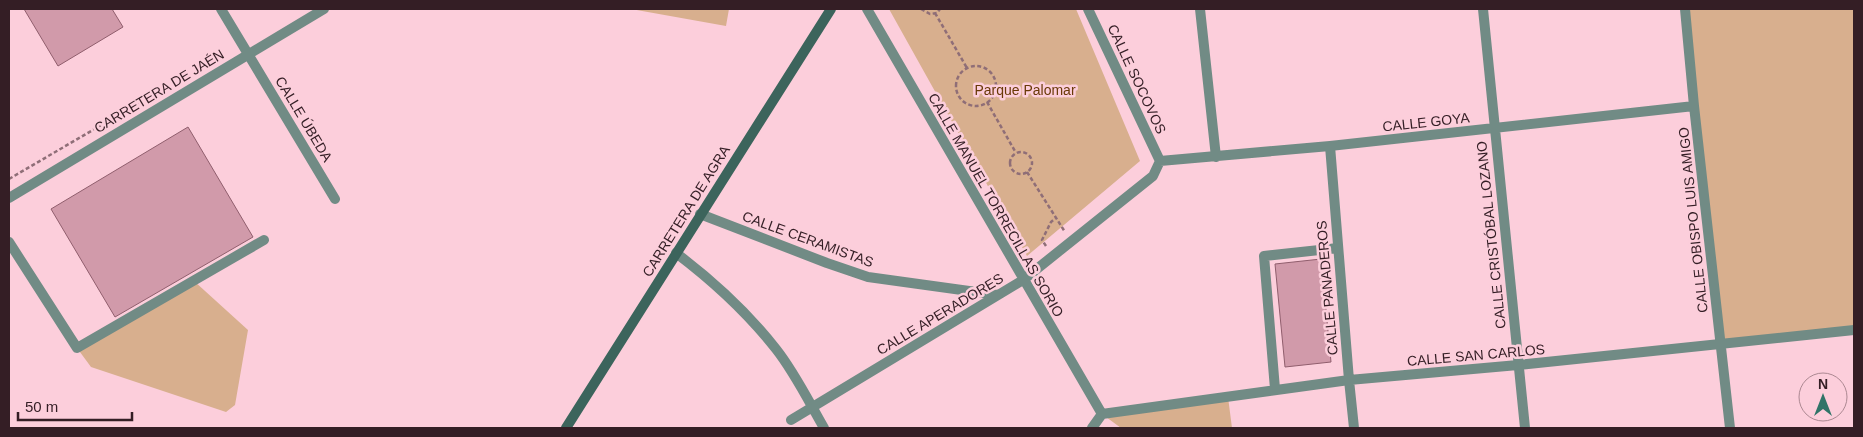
<svg xmlns="http://www.w3.org/2000/svg" width="1863" height="437" viewBox="0 0 1863 437" font-family="Helvetica,sans-serif">
  <rect width="100%" height="100%" fill="#fccedb"/>
  <path fill="#d8af8e" d="M 631,9 L 729,9 L 726,26 Z
    M 889,9 L 1076,9 L 1140,161 L 1027,256 Z
    M 1685,9 L 1854,9 L 1854,330 L 1721,344 Z
    M 194,281 L 248,330 L 235,405 L 226,412 L 91,367 L 77,348 Z
    M 1228,397 L 1232,428 L 1121,428 L 1102,414 Z"/>
  <path fill="#d19aaa" stroke="#905e6d" d="M 24,9 L 112,9 L 123,27 L 58,66 Z
    M 188,127 L 253,237 L 115,317 L 51,209 Z
    M 1321,259 L 1331,362 L 1285,367 L 1275,264 Z"/>
  <g fill="none" stroke-linecap="round" stroke-linejoin="round">
    <path stroke="#8f6e77" stroke-width="2.5" stroke-dasharray="4 2.5" stroke-linecap="butt" d="M 921,9 L 930,14 L 937,13 L 940,9
      M 935,13 L 967,68
      M956 86a20 20 0 1 1 40 0a20 20 0 1 1-40 0Z
      M 987,102 L 1016,153
      M1010 163a11 11 0 1 1 22 0a11 11 0 1 1-22 0Z
      M 1027,172 L 1065,232
      M 9,179 L 139,103
      M 1046,246 L 1042,240 L 1051,222 L 1056,218"/>
    <path stroke="#718b85" stroke-width="10" d="M 221,9 L 335,199
      M 867,9 L 1102,414
      M 1088,9 L 1160,161
      M 1200,9 L 1216,157
      M 1483,9 L 1525,428
      M 1685,9 L 1694,106 L 1730,428
      M 1330,146 L 1349,380 L 1354,428
      M 1160,161 L 1330,146 L 1694,106
      M 9,198 L 324,9
      M 700,214 L 827,263 L 868,277 L 998,295
      M 9,242 L 77,348 L 264,240
      M 676,253 C 713,281 747,312 776,349 C 795,373 809,402 824,428
      M 1275,389 L 1264,256 L 1338,248
      M 1102,414 L 1349,380 L 1518,365 L 1854,330
      M 791,420 L 1023,280 L 1153,176 L 1160,161
      M 1092,428 L 1102,414"/>
    <path stroke="#3c645c" stroke-width="10" d="M 566,428 L 831,9"/>
  </g>
  <g text-anchor="middle" dominant-baseline="central" stroke-width="5" stroke-linejoin="round" paint-order="stroke">
    <g font-size="14" fill="#341e25" stroke="#fccedb">
      <text transform="translate(1137 79) rotate(65)">CALLE SOCOVOS</text>
      <text transform="translate(159 91) rotate(-31)">CARRETERA DE JAÉN</text>
      <text transform="translate(304 119) rotate(59)">CALLE ÚBEDA</text>
      <text transform="translate(1426 122) rotate(-6)">CALLE GOYA</text>
      <text transform="translate(996 205) rotate(60)">CALLE MANUEL TORRECILLAS SORIO</text>
      <text transform="translate(686 211) rotate(-58)">CARRETERA DE AGRA</text>
      <text transform="translate(1693 220) rotate(-96)">CALLE OBISPO LUIS AMIGO</text>
      <text transform="translate(1491 235) rotate(-96)">CALLE CRISTÓBAL LOZANO</text>
      <text transform="translate(808 239) rotate(20)">CALLE CERAMISTAS</text>
      <text transform="translate(1327 288) rotate(-95)">CALLE PANADEROS</text>
      <text transform="translate(940 314) rotate(-31)">CALLE APERADORES</text>
      <text transform="translate(1476 355) rotate(-5)">CALLE SAN CARLOS</text>
    </g>
    <g font-size="14" fill="#693907" stroke="#fccedb">
      <text x="1025" y="90">Parque Palomar</text>
    </g>
  </g>
  <rect width="1863" height="437" fill="none" stroke="#341e25" stroke-width="20"/>
  <g transform="translate(1823 397)"><circle r="24" fill="#fccedb" stroke="#ac8892"/>
  <path d="M0-4L9 19L0 12L-9 19Z" fill="#307468"/>
  <text y="-8" font-size="14" font-weight="bold" text-anchor="middle" fill="#341e25">N</text>
  </g>
  <path d="M18 412v8h114v-8" fill="none" stroke="#341e25" stroke-width="2.5"/>
  <text x="25" y="412" font-size="15" fill="#341e25" stroke="#fccedb" stroke-width="4" paint-order="stroke">50 m</text>
</svg>
